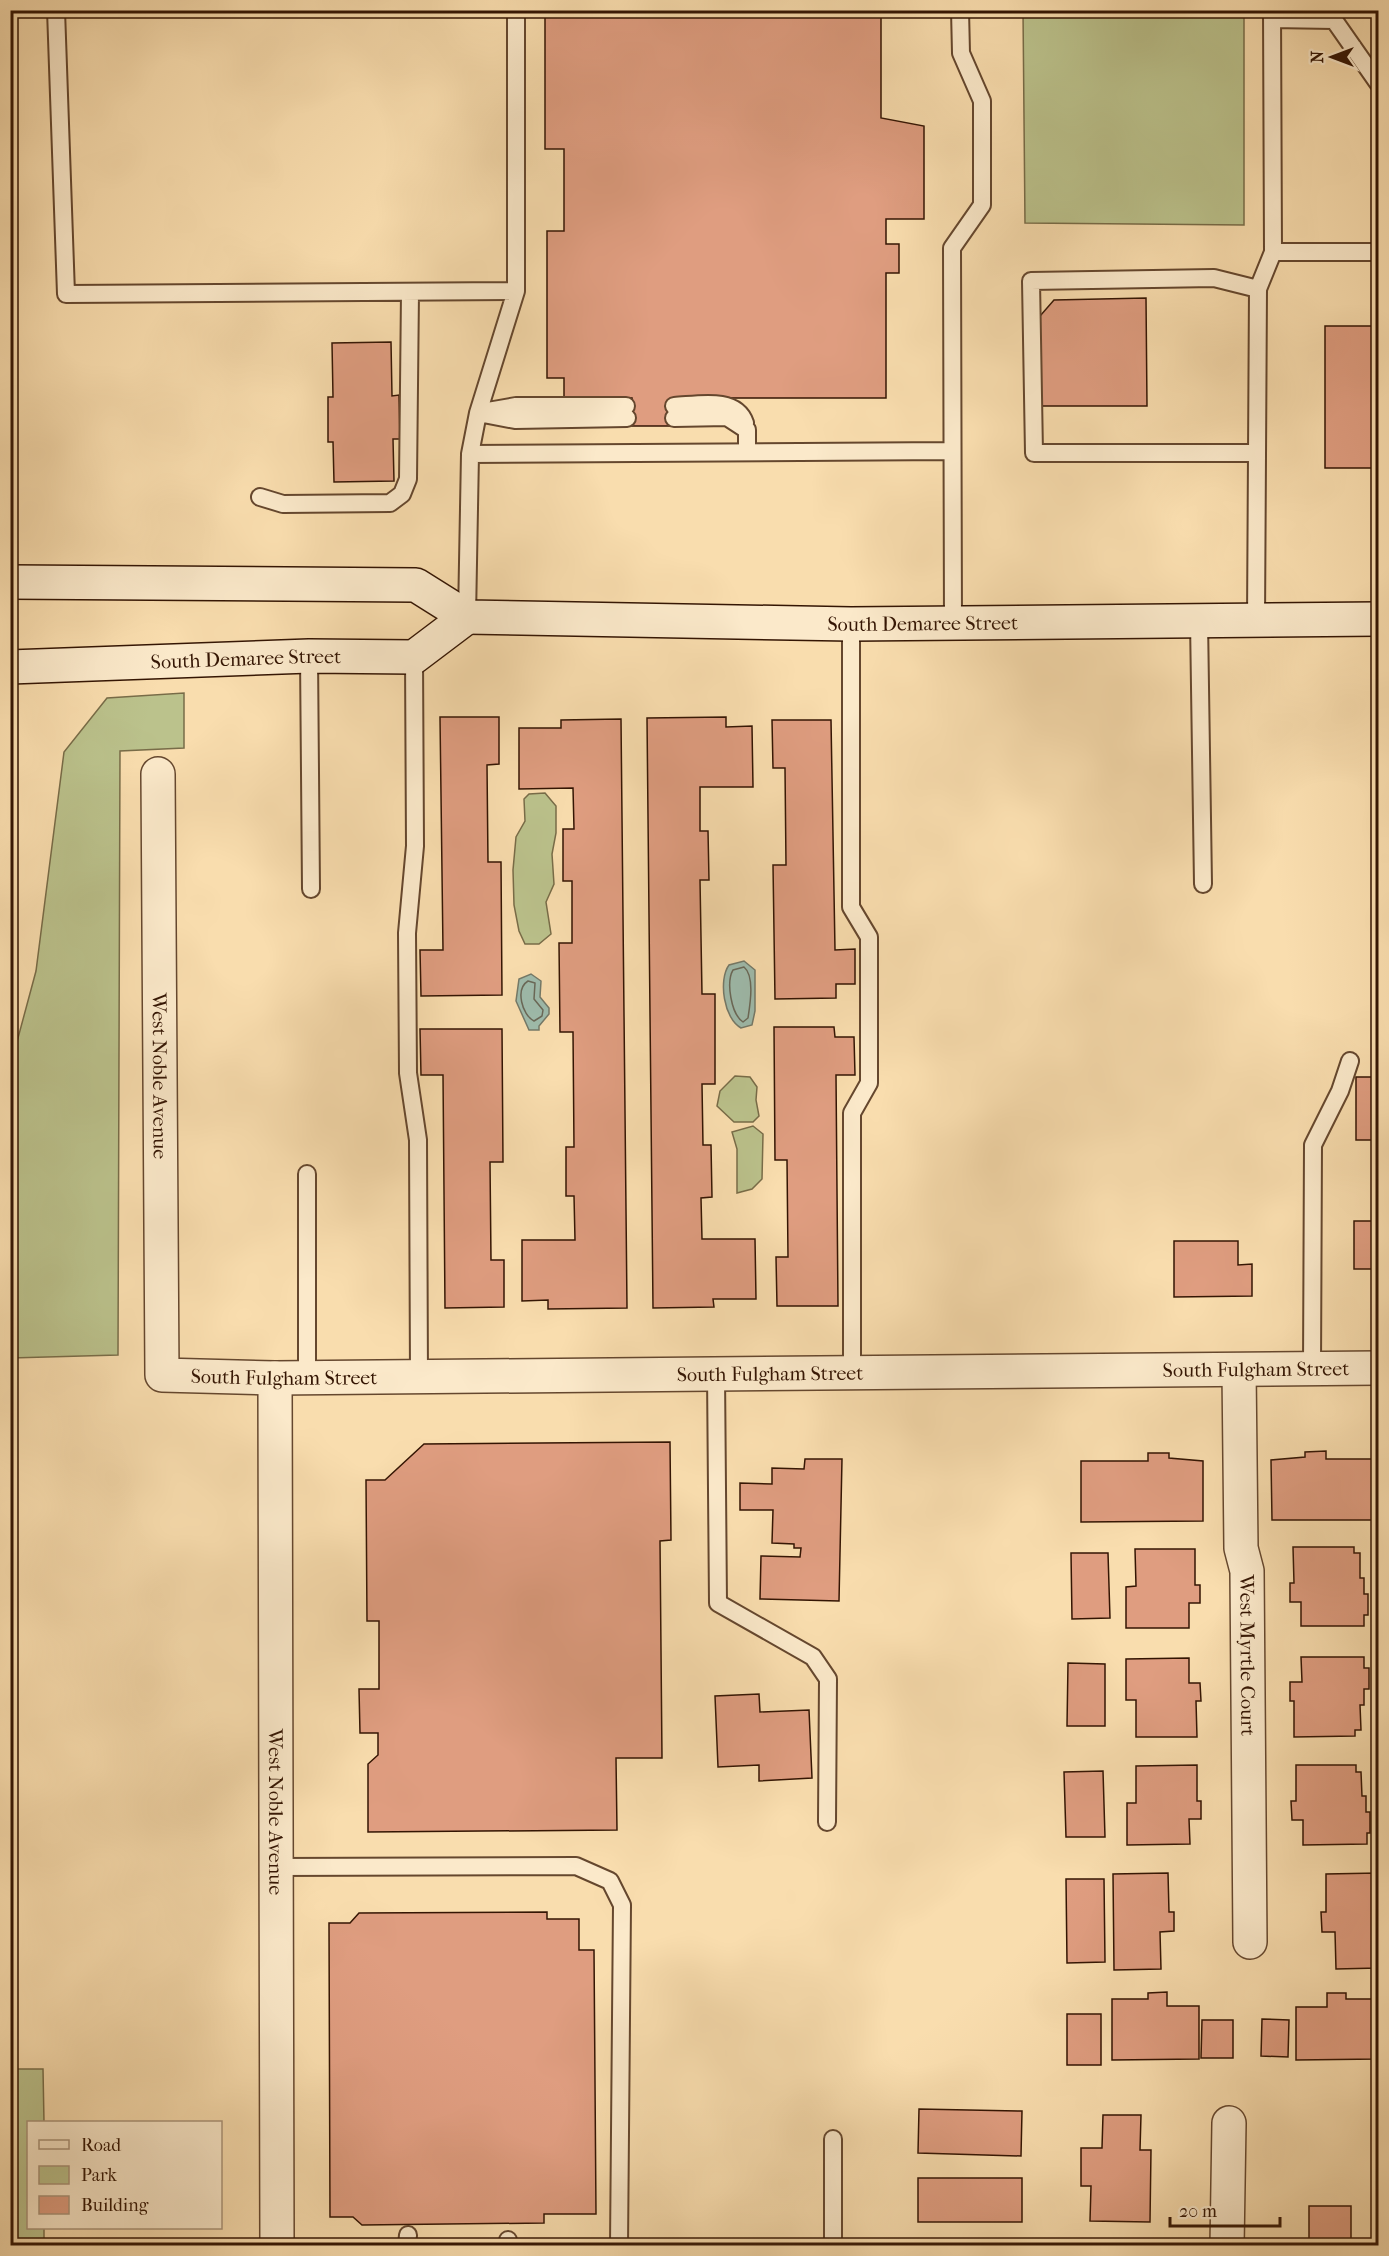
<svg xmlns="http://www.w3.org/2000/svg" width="1389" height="2256" viewBox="0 0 1389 2256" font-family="'IM FELL French Canon',serif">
  <rect width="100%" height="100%" fill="#f9ddae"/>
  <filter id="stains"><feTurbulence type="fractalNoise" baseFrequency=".00333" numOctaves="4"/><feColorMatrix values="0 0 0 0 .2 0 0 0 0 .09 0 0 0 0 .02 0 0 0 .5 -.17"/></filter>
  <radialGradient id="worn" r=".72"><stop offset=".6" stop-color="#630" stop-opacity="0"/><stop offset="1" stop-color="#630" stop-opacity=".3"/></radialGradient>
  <path fill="#bbc28c" stroke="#786c48" stroke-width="1.5" d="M 1023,11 L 1244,11 L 1244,225 L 1025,223 Z
    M 184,693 L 184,748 L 120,751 L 118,1355 L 11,1358 L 11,1064 L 36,971 L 64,752 L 107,698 Z
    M 545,793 L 556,806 L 556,833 L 552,854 L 554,884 L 546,902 L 551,934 L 539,944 L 525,944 L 519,931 L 514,905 L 513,870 L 516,837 L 525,821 L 524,799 L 529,794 Z
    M 735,1076 L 750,1077 L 757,1087 L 756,1100 L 759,1116 L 753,1122 L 734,1122 L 717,1106 L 720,1091 Z
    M 753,1126 L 763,1134 L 762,1179 L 752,1189 L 737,1193 L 737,1149 L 732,1132 Z
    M 11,2069 L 43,2069 L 44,2122 L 28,2122 L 28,2228 L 44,2228 L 44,2245 L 11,2245 Z"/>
  <path fill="#9ebbac" stroke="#747968" stroke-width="1.5" d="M 744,961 L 755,970 L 755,1011 L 752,1025 L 741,1028 C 724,1019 718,980 729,965 Z
    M 531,974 L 541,981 L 540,997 L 549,1008 L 549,1014 L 539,1026 L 539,1030 L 529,1030 L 516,1001 L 519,979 Z"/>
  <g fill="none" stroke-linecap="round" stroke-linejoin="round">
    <path stroke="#696858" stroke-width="1.5" d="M 744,967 C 755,976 750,1005 748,1018 L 743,1022 C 731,1014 726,982 733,970 Z
      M 528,981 L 535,983 L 534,999 L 543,1010 L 542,1016 L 534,1021 C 522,1015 515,989 528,981 Z"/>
  </g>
  <path fill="#df9d80" stroke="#341503" stroke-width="1.5" d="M 545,10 L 881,10 L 881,118 L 924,126 L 924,219 L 886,219 L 886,244 L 899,244 L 899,273 L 886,273 L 886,398 L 671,398 L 671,426 L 632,426 L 632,398 L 564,398 L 564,378 L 547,378 L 547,231 L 564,231 L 564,149 L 545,149 Z
    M 1146,298 L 1147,406 L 1041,406 L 1040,316 L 1054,300 Z
    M 1377,310 L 1378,468 L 1325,468 L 1325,326 L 1377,326 Z
    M 391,342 L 392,396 L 399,395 L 400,439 L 393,439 L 394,481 L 334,482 L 333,442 L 328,442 L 328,397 L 333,397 L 332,343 Z
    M 440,717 L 499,717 L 499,764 L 487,765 L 488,862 L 501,862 L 502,995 L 421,996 L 420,950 L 443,950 Z
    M 726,717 L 726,727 L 752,726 L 753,787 L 700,787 L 700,831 L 708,831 L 709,880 L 700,880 L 702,994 L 715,994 L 715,1084 L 702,1084 L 703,1145 L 711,1145 L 712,1197 L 701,1198 L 702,1239 L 755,1239 L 756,1299 L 713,1299 L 714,1307 L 653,1308 L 647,718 Z
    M 621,719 L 627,1308 L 548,1309 L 548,1300 L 522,1301 L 522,1240 L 575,1240 L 574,1196 L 566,1196 L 566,1147 L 574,1147 L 573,1032 L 560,1032 L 559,943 L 572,943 L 572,881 L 563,881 L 563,829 L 574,829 L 573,788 L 519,789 L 519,728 L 561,728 L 561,720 Z
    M 772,720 L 831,720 L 835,950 L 855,949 L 855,984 L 836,984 L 836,998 L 775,999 L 773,865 L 786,865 L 785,768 L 773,768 Z
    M 774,1027 L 834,1027 L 835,1037 L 854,1037 L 855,1075 L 836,1075 L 838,1306 L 777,1306 L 776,1257 L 788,1257 L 787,1160 L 775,1160 Z
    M 420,1029 L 502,1029 L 503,1162 L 490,1162 L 491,1260 L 504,1260 L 504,1307 L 445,1308 L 443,1075 L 421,1075 Z
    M 1374,1058 L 1378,1058 L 1378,1140 L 1356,1140 L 1356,1077 L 1374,1077 Z
    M 1354,1221 L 1378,1221 L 1378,1269 L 1354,1269 Z
    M 1174,1241 L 1238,1241 L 1238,1265 L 1252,1264 L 1252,1296 L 1174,1297 Z
    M 670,1442 L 671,1540 L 660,1541 L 662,1758 L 616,1758 L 617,1830 L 368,1832 L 368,1764 L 378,1755 L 378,1733 L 360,1733 L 359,1689 L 379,1689 L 379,1621 L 367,1621 L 366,1480 L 385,1480 L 424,1444 Z
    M 1326,1451 L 1326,1459 L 1378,1459 L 1378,1520 L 1272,1520 L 1271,1460 L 1305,1457 L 1305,1452 Z
    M 1148,1453 L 1169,1453 L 1169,1458 L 1203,1461 L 1203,1521 L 1081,1522 L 1081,1461 L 1148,1461 Z
    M 805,1459 L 842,1459 L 839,1601 L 760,1599 L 761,1556 L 800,1557 L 801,1548 L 794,1548 L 794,1544 L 772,1543 L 773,1510 L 740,1510 L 740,1483 L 772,1484 L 772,1468 L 804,1469 Z
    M 1293,1547 L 1354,1547 L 1354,1553 L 1360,1553 L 1360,1578 L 1364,1578 L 1364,1594 L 1368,1594 L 1368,1615 L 1364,1615 L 1364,1626 L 1301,1626 L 1301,1602 L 1290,1602 L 1290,1583 L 1294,1583 Z
    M 1135,1549 L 1195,1549 L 1195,1585 L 1200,1585 L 1200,1603 L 1189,1603 L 1189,1628 L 1126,1628 L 1126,1587 L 1136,1586 Z
    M 1071,1553 L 1108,1553 L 1110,1618 L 1072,1619 Z
    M 1301,1657 L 1364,1657 L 1364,1668 L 1369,1668 L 1369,1689 L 1364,1689 L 1364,1705 L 1360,1705 L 1361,1730 L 1355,1730 L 1355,1736 L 1294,1737 L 1294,1701 L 1290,1701 L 1290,1682 L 1302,1682 Z
    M 1189,1658 L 1189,1683 L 1200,1683 L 1201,1701 L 1196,1701 L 1197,1737 L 1136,1737 L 1136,1700 L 1126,1700 L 1126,1659 Z
    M 1068,1663 L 1105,1664 L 1105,1726 L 1067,1726 Z
    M 759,1694 L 760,1712 L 809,1710 L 812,1778 L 759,1781 L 759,1765 L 718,1767 L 715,1696 Z
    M 1197,1765 L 1197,1801 L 1201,1801 L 1201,1819 L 1189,1819 L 1190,1844 L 1127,1845 L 1127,1803 L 1136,1803 L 1136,1766 Z
    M 1296,1765 L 1356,1765 L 1356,1772 L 1361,1772 L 1362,1796 L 1366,1796 L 1366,1812 L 1370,1812 L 1370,1833 L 1367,1833 L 1367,1844 L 1303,1845 L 1303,1820 L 1292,1820 L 1291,1801 L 1296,1801 Z
    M 1103,1771 L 1105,1837 L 1066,1837 L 1064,1772 Z
    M 1168,1873 L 1169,1912 L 1174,1912 L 1174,1931 L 1160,1932 L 1161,1969 L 1114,1970 L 1113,1874 Z
    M 1378,1873 L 1378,1968 L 1336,1969 L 1335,1932 L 1322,1932 L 1321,1912 L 1326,1912 L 1326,1874 Z
    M 1066,1879 L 1104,1879 L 1105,1962 L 1067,1963 Z
    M 547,1912 L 547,1919 L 579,1919 L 579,1950 L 594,1950 L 596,2214 L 544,2214 L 544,2223 L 362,2225 L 353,2217 L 330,2217 L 329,1923 L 350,1923 L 359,1913 Z
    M 1167,1992 L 1167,2006 L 1199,2006 L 1199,2059 L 1112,2060 L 1112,1999 L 1148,1999 L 1148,1993 Z
    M 1327,1993 L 1346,1993 L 1346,1999 L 1378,1999 L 1378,2059 L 1296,2060 L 1296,2007 L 1327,2007 Z
    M 1067,2014 L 1101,2014 L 1101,2065 L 1067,2065 Z
    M 1262,2019 L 1289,2020 L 1288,2057 L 1261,2056 Z
    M 1202,2020 L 1233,2020 L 1233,2058 L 1201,2058 Z
    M 919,2109 L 1022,2111 L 1021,2156 L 918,2153 Z
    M 1103,2115 L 1141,2115 L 1140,2150 L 1151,2150 L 1150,2222 L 1090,2221 L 1091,2186 L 1081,2186 L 1081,2148 L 1102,2148 Z
    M 918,2178 L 1022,2178 L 1022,2222 L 918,2222 Z
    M 1309,2206 L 1351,2206 L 1351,2246 L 1309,2246 Z"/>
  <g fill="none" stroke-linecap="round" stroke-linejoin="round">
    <defs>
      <path id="lane" d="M 56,10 L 66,294 L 516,291
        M 1272,19 L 1334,20 L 1378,83
        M 1273,252 L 1378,252
        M 674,406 C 697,405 736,396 745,423
        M 488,411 L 516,406 L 626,406
        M 478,413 L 515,420 L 627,418
        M 674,418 L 727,417 L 747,430 L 747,452
        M 1256,453 L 1034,453 L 1031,281 L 1214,278 L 1258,289
        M 470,454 L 951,451
        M 260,497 L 283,504 L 390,503 L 402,494 L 408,479 L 410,292
        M 467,617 L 470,454 L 478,413 L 516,291 L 516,10
        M 1199,621 L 1203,884
        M 1256,621 L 1258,289 L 1273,252 L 1272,10
        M 953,623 L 952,248 L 982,205 L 982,101 L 961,53 L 960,10
        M 851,624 L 851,907 L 869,937 L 869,1083 L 852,1113 L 852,1373
        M 309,656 L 311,889
        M 414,657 L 415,846 L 407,933 L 408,1073 L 418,1140 L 419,1377
        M 307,1174 L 307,1377
        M 1312,1369 L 1313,1145 L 1340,1091 L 1350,1061
        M 716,1374 L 718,1603 L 813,1657 L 828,1679 L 827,1822
        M 276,1867 L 576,1866 L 610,1881 L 622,1905 L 619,2246
        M 833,2139 L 833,2246
        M 508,2240 L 508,2246
        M 407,2246 L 408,2235"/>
      <g id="street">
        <path id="s1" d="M 158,774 L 162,1375 L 275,1378 L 1378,1368"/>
        <path id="s2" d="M 1239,1370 L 1241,1548 L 1247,1571 L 1250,1942"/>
        <path id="s3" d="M 275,1378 L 277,2246"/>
        <path d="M 1227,2246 L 1229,2123"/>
      </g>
      <g id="secondary">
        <path id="s4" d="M 10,582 L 416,585 L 467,617 L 851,624 L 1378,619"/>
        <path id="s5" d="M 10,667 L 309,656 L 414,657 L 467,617"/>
      </g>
    </defs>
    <use href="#lane" stroke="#65472e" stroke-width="20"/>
    <use href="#street" stroke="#65472e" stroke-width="36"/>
    <use href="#secondary" stroke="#341503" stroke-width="36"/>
    <use href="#lane" stroke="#fbe9ca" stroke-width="16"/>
    <use href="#street" stroke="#fbe9ca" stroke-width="33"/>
    <use href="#secondary" stroke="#fbe9ca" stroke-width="33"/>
  </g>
  <g text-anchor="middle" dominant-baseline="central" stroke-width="5" stroke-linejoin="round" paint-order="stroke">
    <g font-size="20" fill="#341503" stroke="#fbe9ca">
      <text stroke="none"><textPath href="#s4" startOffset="922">South Demaree Street</textPath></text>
      <text stroke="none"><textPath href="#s5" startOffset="236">South Demaree Street</textPath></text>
      <text stroke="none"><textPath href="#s1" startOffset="302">West Noble Avenue</textPath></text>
      <text stroke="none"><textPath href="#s1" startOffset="1695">South Fulgham Street</textPath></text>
      <text stroke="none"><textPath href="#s1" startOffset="1209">South Fulgham Street</textPath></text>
      <text stroke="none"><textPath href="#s1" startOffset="723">South Fulgham Street</textPath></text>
      <text stroke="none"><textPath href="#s2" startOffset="286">West Myrtle Court</textPath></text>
      <text stroke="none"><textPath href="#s3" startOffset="434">West Noble Avenue</textPath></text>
    </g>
  </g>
  <rect width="1389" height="2256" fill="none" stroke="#f9ddae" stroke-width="36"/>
  <rect x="12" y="12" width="1365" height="2232" fill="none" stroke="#341503" stroke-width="3"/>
  <rect x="18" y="18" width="1353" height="2220" fill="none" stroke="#341503" stroke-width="1.5"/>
  <rect x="27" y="2121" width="195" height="108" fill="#fbe9ca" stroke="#ab947a" stroke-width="1.5"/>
  <rect x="39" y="2140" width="30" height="9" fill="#fbe9ca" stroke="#ab947a" stroke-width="1.5"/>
  <text x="81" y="2151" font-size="18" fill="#341503">Road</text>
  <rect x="39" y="2166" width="30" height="18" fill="#bbc28c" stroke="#ab947a" stroke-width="1.5"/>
  <text x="81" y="2181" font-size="18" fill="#341503">Park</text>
  <rect x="39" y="2196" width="30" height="18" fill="#df9d80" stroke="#ab947a" stroke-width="1.5"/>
  <text x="81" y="2211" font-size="18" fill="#341503">Building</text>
  <g transform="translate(1332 57) rotate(270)" stroke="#fbe9ca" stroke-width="4.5" paint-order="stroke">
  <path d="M0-4.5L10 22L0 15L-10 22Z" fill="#341503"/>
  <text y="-9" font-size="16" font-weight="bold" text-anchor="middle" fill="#341503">N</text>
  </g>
  <path d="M1170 2217v9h110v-9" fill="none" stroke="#341503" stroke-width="3"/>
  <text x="1179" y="2217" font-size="18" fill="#341503" stroke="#fbe9ca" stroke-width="4.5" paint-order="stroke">20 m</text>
  <rect width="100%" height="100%" filter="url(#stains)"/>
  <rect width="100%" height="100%" fill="url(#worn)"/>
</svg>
